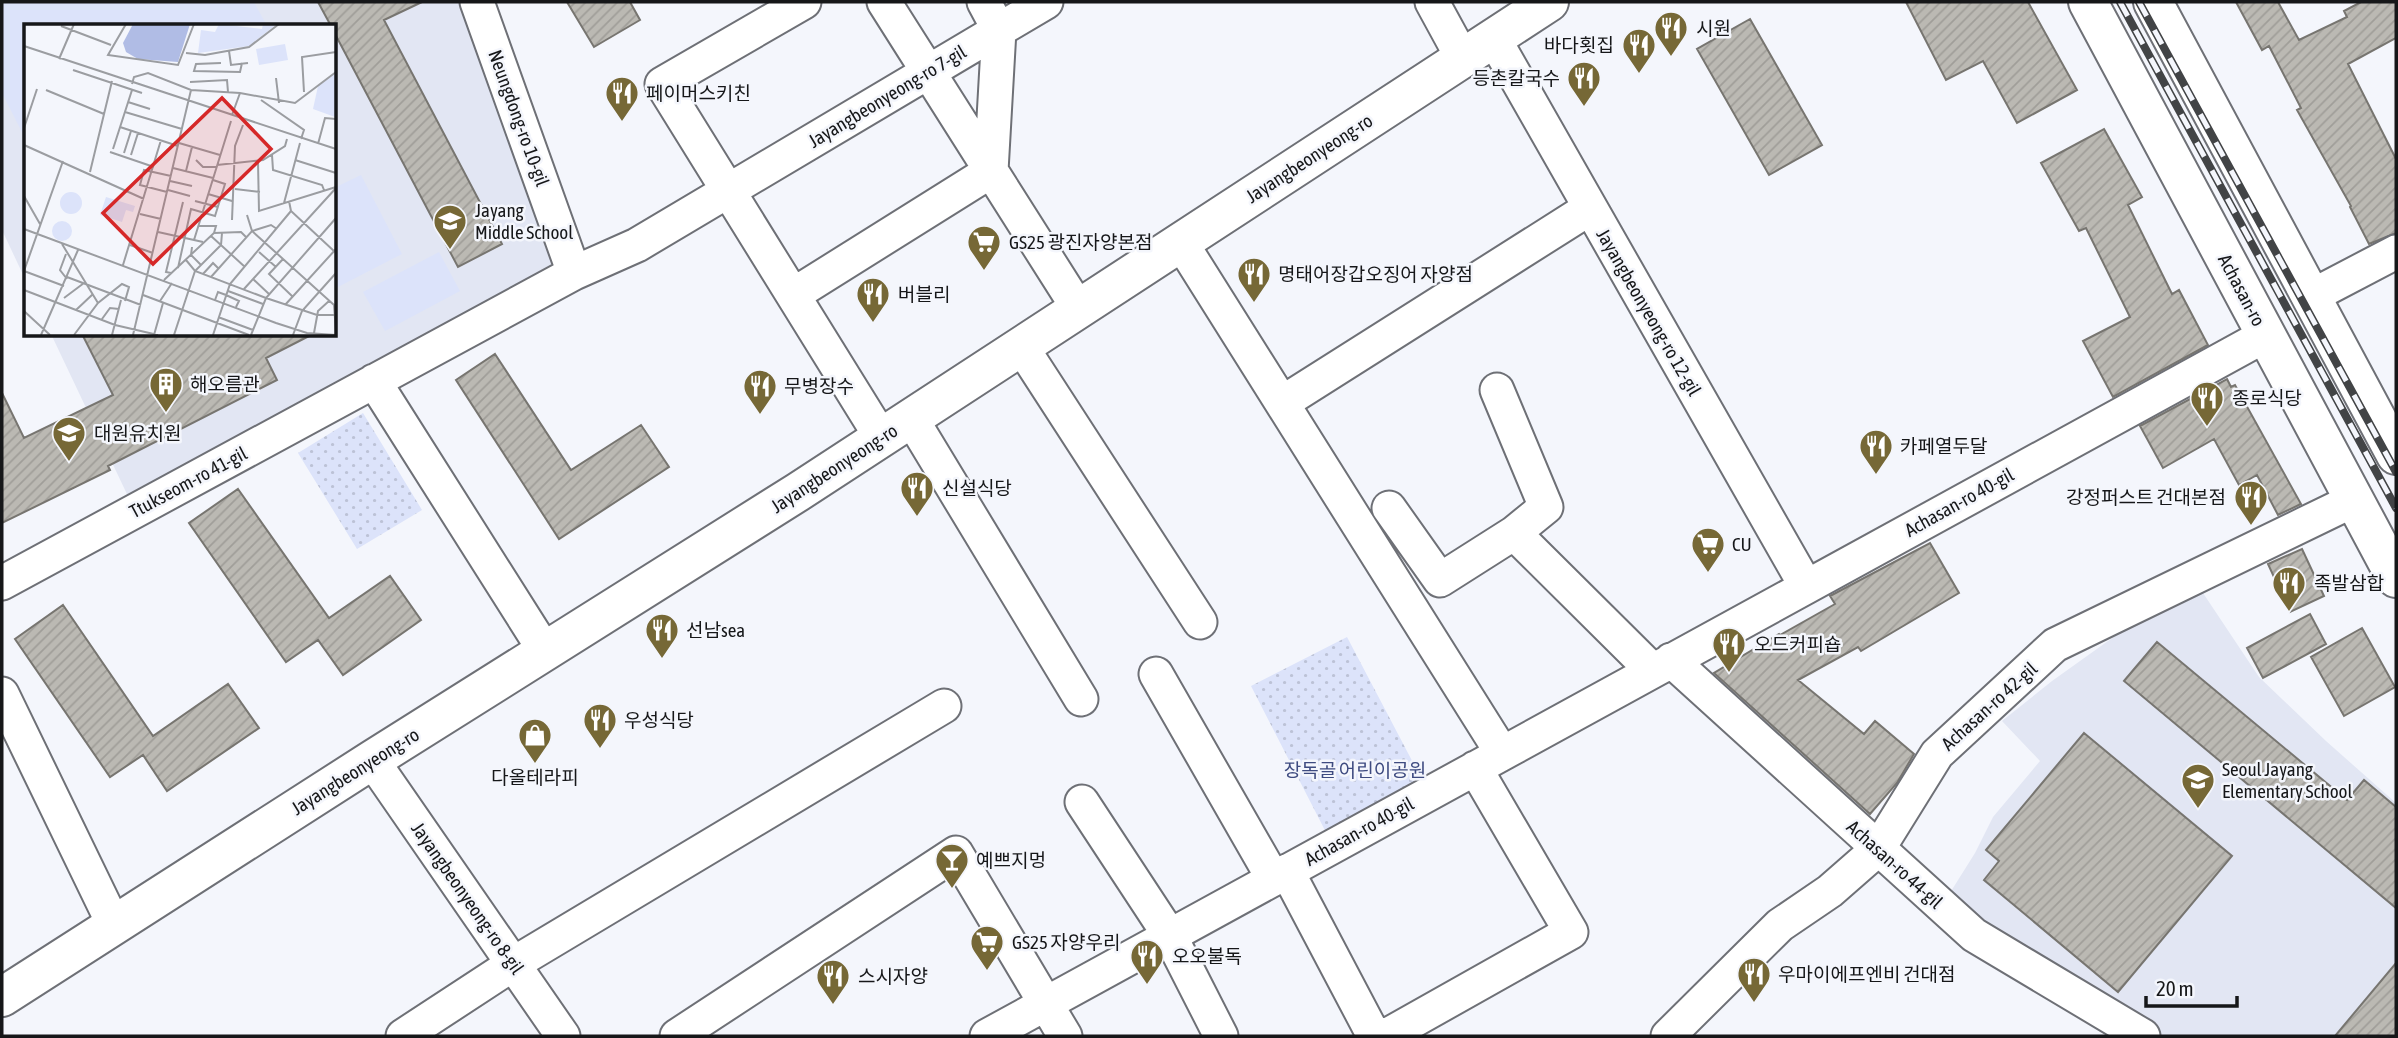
<svg xmlns="http://www.w3.org/2000/svg" width="2398" height="1038" viewBox="0 0 2398 1038" font-family="'Asap Condensed','Noto Sans KR',sans-serif">
  <defs>
    <pattern id="grass-dots" width="8" height="8" patternUnits="userSpaceOnUse" patternTransform="scale(1.75)"><rect width="8" height="8" fill="#dce3fa"/><path d="M2 2h.1M6 6h.1" fill="none" stroke="#bcc2d6" stroke-width="1.8" stroke-linecap="round"/></pattern>
    <pattern id="building-hatch" width="6" height="6" patternUnits="userSpaceOnUse" patternTransform="scale(1.75)"><rect width="6" height="6" fill="#bbb9b3"/><path d="M-1 1l2-2M0 6l6-6M5 7l2-2" fill="none" stroke="#a09e99"/></pattern>
  </defs>
  <rect width="100%" height="100%" fill="#f4f6fc"/>
  <path fill="#e2e6f3" d="M 2,2 L 477,2 L 574,273 L 135,511 L 51,334 L 334,334 L 334,26 L 26,26 L 26,281 L 2,230 Z
    M 2203,593 L 2259,677 L 2326,741 L 2396,803 L 2396,1036 L 2164,1036 L 2015,948 L 1948,896 L 1975,853 L 1993,817 L 2040,761 L 2002,721 L 2052,681 L 2129,626 Z"/>
  <path fill="url(#grass-dots)" d="M 363,413 L 422,510 L 357,549 L 298,453 Z
    M 1347,637 L 1429,793 L 1333,846 L 1251,686 Z"/>
  <path fill="#dce3fa" d="M 2,2 L 254,2 L 267,26 L 26,26 L 26,140 L 2,93 Z
    M 361,175 L 402,254 L 334,289 L 334,188 Z
    M 439,252 L 460,291 L 385,331 L 363,292 Z"/>
  <path fill="url(#building-hatch)" stroke="#777570" stroke-width="2" d="M 318,2 L 422,2 L 384,20 L 502,244 L 458,267 L 334,32 L 334,26 L 331,26 Z
    M 567,2 L 630,2 L 640,20 L 594,47 Z
    M 1906,2 L 2028,2 L 2077,90 L 2017,123 L 1983,61 L 1946,80 Z
    M 2236,2 L 2278,2 L 2299,40 L 2347,17 L 2344,11 L 2361,2 L 2396,2 L 2396,38 L 2348,64 L 2396,159 L 2396,233 L 2369,244 L 2350,207 L 2351,206 L 2297,110 L 2301,108 L 2269,46 L 2262,50 Z
    M 1750,19 L 1822,145 L 1769,175 L 1697,49 Z
    M 2104,129 L 2142,197 L 2128,205 L 2172,294 L 2179,290 L 2208,345 L 2113,397 L 2083,341 L 2130,317 L 2086,228 L 2079,231 L 2041,163 Z
    M 82,334 L 313,334 L 266,358 L 277,380 L 108,466 L 110,470 L 2,523 L 2,393 L 24,438 L 113,395 Z
    M 495,354 L 571,470 L 641,425 L 669,467 L 559,539 L 456,380 Z
    M 2227,379 L 2231,387 L 2235,385 L 2301,504 L 2278,515 L 2257,475 L 2239,485 L 2214,439 L 2163,468 L 2140,426 Z
    M 238,489 L 329,618 L 390,576 L 421,620 L 343,675 L 318,640 L 286,662 L 189,523 Z
    M 1930,543 L 1959,593 L 1861,651 L 1858,647 L 1798,680 L 1864,734 L 1875,721 L 1914,754 L 1897,783 L 1870,814 L 1714,673 L 1779,634 L 1780,635 L 1835,604 L 1830,596 Z
    M 2302,549 L 2324,596 L 2290,612 L 2268,564 Z
    M 63,605 L 153,736 L 228,684 L 259,728 L 167,791 L 143,755 L 110,777 L 15,639 Z
    M 2310,614 L 2326,644 L 2263,678 L 2247,648 Z
    M 2362,628 L 2395,687 L 2344,716 L 2311,657 Z
    M 2157,642 L 2347,800 L 2364,780 L 2396,807 L 2396,908 L 2124,681 Z
    M 2084,733 L 2232,856 L 2118,992 L 1984,880 L 1999,861 L 1986,850 Z
    M 2396,963 L 2396,1036 L 2335,1036 Z"/>
  <g fill="none" stroke-linecap="round" stroke-linejoin="round">
    <defs>
      <path id="street" d="M 477,2 L 574,273
        M 804,2 L 662,84 L 881,437
        M 884,2 L 1078,308
        M 1432,2 L 1462,57
        M 1493,37 L 1806,586
        M 1180,241 L 1502,753
        M 793,295 L 991,171 L 999,30 L 984,2
        M 2310,297 L 2396,252
        M 1021,346 L 1200,622
        M 374,381 L 545,651
        M 1282,403 L 1590,208
        M 911,418 L 1081,699
        M 1389,508 L 1440,580 L 1514,533 L 1546,507 L 1497,390
        M 1514,533 L 1652,670
        M 2,583 L 574,273 L 637,245 L 1046,2
        M 1671,660 L 1974,935 L 2143,1036
        M 1156,674 L 1273,878
        M 2,694 L 114,925
        M 372,760 L 563,1036
        M 1082,802 L 1170,936 L 1221,1036
        M 1287,871 L 1374,1036
        M 403,1036 L 513,964 L 944,706
        M 677,1036 L 956,853 L 1065,1036
        M 987,1036 L 2266,335
        M 1386,1036 L 1571,932 L 1475,768
        M 1668,1036 L 1780,925 L 1830,891 L 1878,849 L 1937,754 L 2055,645 L 2354,500"/>
      <path id="secondary" d="M 2088,2 L 2396,578
        M 2153,2 L 2396,455
        M 2,997 L 372,760 L 798,492 L 1549,2"/>
    </defs>
    <use href="#street" stroke="#6e7076" stroke-width="37"/>
    <use href="#secondary" stroke="#6e7076" stroke-width="42"/>
    <use href="#street" stroke="#fff" stroke-width="33"/>
    <use href="#secondary" stroke="#fff" stroke-width="38"/>
    <defs>
      <path id="rail" d="M 2120,2 L 2396,508
        M 2139,2 L 2396,472"/>
    </defs>
    <use href="#rail" stroke="#424446" stroke-width="8"/>
    <use href="#rail" stroke="#f4f6fc" stroke-width="5" stroke-dasharray="16" stroke-linecap="butt"/>
  </g>
  <defs>
    <symbol id="restaurant-pin" viewBox="-11 -11 22 30"><path d="M0 17L-7.5 6A9.5 9.5 0 1 1 7.5 6Z" fill="#766836" stroke="#f4f6fc"/><path d="M-5-6h1v4h1v-4h1v4h1v-4h1v5L-1.5 .5V6h-2V.5L-5-1ZM5-6V6H3V1.5H1.5Q1.5-4 5-6Z" fill="#fff"/></symbol>
    <symbol id="school-pin" viewBox="-11 -11 22 30"><path d="M0 17L-7.5 6A9.5 9.5 0 1 1 7.5 6Z" fill="#766836" stroke="#f4f6fc"/><path d="M0-5L7-2L0 1L-7-2ZM-4 1L0 2.5L4 1V4Q0 6-4 4Z" fill="#fff"/></symbol>
    <symbol id="supermarket-pin" viewBox="-11 -11 22 30"><path d="M0 17L-7.5 6A9.5 9.5 0 1 1 7.5 6Z" fill="#766836" stroke="#f4f6fc"/><path d="M-6-5.5h2.5l.6 2H6L4.5 2H-2.5L-4.4-4H-6ZM-1.5 3.2a1.3 1.3 0 1 0 .1 0ZM3 3.2a1.3 1.3 0 1 0 .1 0Z" fill="#fff"/></symbol>
    <symbol id="building-pin" viewBox="-11 -11 22 30"><path d="M0 17L-7.5 6A9.5 9.5 0 1 1 7.5 6Z" fill="#766836" stroke="#f4f6fc"/><path d="M-4-6H4V6H1V3H-1V6H-4ZM-2.5-4.3h1.7v1.8h-1.7ZM.8-4.3h1.7v1.8H.8ZM-2.5-1h1.7V.8h-1.7ZM.8-1h1.7V.8H.8Z" fill="#fff"/></symbol>
    <symbol id="shop-pin" viewBox="-11 -11 22 30"><path d="M0 17L-7.5 6A9.5 9.5 0 1 1 7.5 6Z" fill="#766836" stroke="#f4f6fc"/><path d="M-5-2.5h2.3a2.7 3.5 0 0 1 5.4 0H5L5.5 6h-11ZM-1.5-2.5h3a1.5 2.3 0 0 0-3 0Z" fill="#fff"/></symbol>
    <symbol id="bar-pin" viewBox="-11 -11 22 30"><path d="M0 17L-7.5 6A9.5 9.5 0 1 1 7.5 6Z" fill="#766836" stroke="#f4f6fc"/><path d="M-6-5H6L.8 .8V4.5H3.5V6h-7V4.5H-.8V.8Z" fill="#fff"/></symbol>
  </defs>
  <g fill-rule="evenodd">
    <use href="#restaurant-pin" x="1652" y="9" width="38" height="52"/>
    <use href="#restaurant-pin" x="1620" y="26" width="38" height="52"/>
    <use href="#restaurant-pin" x="1565" y="59" width="38" height="52"/>
    <use href="#restaurant-pin" x="603" y="74" width="38" height="52"/>
    <use href="#school-pin" x="431" y="202" width="38" height="52"/>
    <use href="#supermarket-pin" x="965" y="223" width="38" height="52"/>
    <use href="#restaurant-pin" x="1235" y="255" width="38" height="52"/>
    <use href="#restaurant-pin" x="854" y="275" width="38" height="52"/>
    <use href="#building-pin" x="147" y="365" width="38" height="52"/>
    <use href="#restaurant-pin" x="741" y="367" width="38" height="52"/>
    <use href="#restaurant-pin" x="2188" y="379" width="38" height="52"/>
    <use href="#school-pin" x="50" y="414" width="38" height="52"/>
    <use href="#restaurant-pin" x="1857" y="427" width="38" height="52"/>
    <use href="#restaurant-pin" x="898" y="469" width="38" height="52"/>
    <use href="#restaurant-pin" x="2232" y="478" width="38" height="52"/>
    <use href="#supermarket-pin" x="1689" y="525" width="38" height="52"/>
    <use href="#restaurant-pin" x="2270" y="564" width="38" height="52"/>
    <use href="#restaurant-pin" x="643" y="611" width="38" height="52"/>
    <use href="#restaurant-pin" x="1710" y="625" width="38" height="52"/>
    <use href="#restaurant-pin" x="581" y="701" width="38" height="52"/>
    <use href="#shop-pin" x="516" y="716" width="38" height="52"/>
    <use href="#school-pin" x="2179" y="761" width="38" height="52"/>
    <use href="#bar-pin" x="933" y="841" width="38" height="52"/>
    <use href="#supermarket-pin" x="968" y="923" width="38" height="52"/>
    <use href="#restaurant-pin" x="1128" y="937" width="38" height="52"/>
    <use href="#restaurant-pin" x="1735" y="955" width="38" height="52"/>
    <use href="#restaurant-pin" x="814" y="957" width="38" height="52"/>
  </g>
  <g text-anchor="middle" dominant-baseline="central" stroke-width="5" stroke-linejoin="round" paint-order="stroke">
    <g font-size="19" fill="#161719" stroke="#f4f6fc" text-anchor="start">
      <text x="1696" y="28">시원</text>
      <text x="1614" y="45" text-anchor="end">바다횟집</text>
      <text x="1560" y="78" text-anchor="end">등촌칼국수</text>
      <text x="646" y="93">페이머스키친</text>
      <text x="475" y="210">Jayang<tspan x="475" dy="22">Middle School</tspan></text>
      <text x="1009" y="242">GS25 광진자양본점</text>
      <text x="1278" y="274">명태어장갑오징어 자양점</text>
      <text x="898" y="294">버블리</text>
      <text x="190" y="384">해오름관</text>
      <text x="784" y="386">무병장수</text>
      <text x="2232" y="398">종로식당</text>
      <text x="94" y="433">대원유치원</text>
      <text x="1900" y="446">카페열두달</text>
      <text x="942" y="488">신설식당</text>
      <text x="2226" y="497" text-anchor="end">강정퍼스트 건대본점</text>
      <text x="1732" y="544">CU</text>
      <text x="2314" y="583">족발삼합</text>
      <text x="686" y="630">선남sea</text>
      <text x="1754" y="644">오드커피숍</text>
      <text x="624" y="720">우성식당</text>
      <text x="2222" y="769">Seoul Jayang<tspan x="2222" dy="22">Elementary School</tspan></text>
      <text x="535" y="777" text-anchor="middle">다올테라피</text>
      <text x="976" y="860">예쁘지멍</text>
      <text x="1012" y="942">GS25 자양우리</text>
      <text x="1172" y="956">오오불독</text>
      <text x="1778" y="974">우마이에프엔비 건대점</text>
      <text x="858" y="976">스시자양</text>
    </g>
    <g font-size="19" fill="#161719" stroke="#f4f6fc">
      <text transform="translate(887 96) rotate(-31)">Jayangbeonyeong-ro 7-gil</text>
      <text transform="translate(519 118) rotate(70)">Neungdong-ro 10-gil</text>
      <text transform="translate(1309 158) rotate(-33)">Jayangbeonyeong-ro</text>
      <text transform="translate(2242 290) rotate(62)">Achasan-ro</text>
      <text transform="translate(1649 312) rotate(60)">Jayangbeonyeong-ro 12-gil</text>
      <text transform="translate(834 468) rotate(-33)">Jayangbeonyeong-ro</text>
      <text transform="translate(188 482) rotate(-28)">Ttukseom-ro 41-gil</text>
      <text transform="translate(1959 502) rotate(-29)">Achasan-ro 40-gil</text>
      <text transform="translate(1989 706) rotate(-42)">Achasan-ro 42-gil</text>
      <text transform="translate(355 771) rotate(-32)">Jayangbeonyeong-ro</text>
      <text transform="translate(1359 831) rotate(-29)">Achasan-ro 40-gil</text>
      <text transform="translate(1895 864) rotate(42)">Achasan-ro 44-gil</text>
      <text transform="translate(468 898) rotate(55)">Jayangbeonyeong-ro 8-gil</text>
    </g>
    <g font-size="19" fill="#3e4b80" stroke="#f4f6fc">
      <text x="1355" y="770">장독골 어린이공원</text>
    </g>
  </g>
  <g transform="translate(24 24)">
    <rect width="312" height="312" fill="#f4f6fc"/>
    <path d="M 195,0 L 238,5 L 239,0 L 253,0 L 225,22 L 174,29 L 177,6 L 191,8 Z" fill="#dce3fa"/>
    <path d="M 311,50 L 311,93 L 289,85 L 294,62 Z" fill="#dce3fa"/>
    <path d="M 261,20 L 264,36 L 235,41 L 232,25 ZM36 179a11 11 0 1 1 22 0a11 11 0 1 1-22 0ZM 82,173 L 111,182 L 109,188 L 102,186 L 98,198 L 76,191 ZM28 207a10 10 0 1 1 20 0a10 10 0 1 1-20 0Z" fill="#dce3fa"/>
    <path d="M 109,0 L 166,0 L 154,38 L 114,35 L 102,28 L 99,19 Z" fill="#b0bce5"/>
    <path fill="none" stroke="#9b9da1" stroke-width="2" d="M 102,0 L 84,31 L 154,41 L 170,0M 37,2 L 87,21M 0,22 L 312,125M 205,27 L 207,41 L 224,39M 162,29 L 181,31 L 225,23 L 255,0M 35,35 L 50,0M 197,39 L 172,40 L 170,47 L 216,48 L 218,39M 49,46 L 118,69M 252,54 L 255,79M 166,58 L 203,56 L 204,68M 108,60 L 110,53 L 124,49 L 167,66 L 216,69 L 271,79 L 312,48M 22,66 L 80,90M 280,68 L 278,33 L 312,28M 237,76 L 280,106 L 277,115M 104,78 L 126,85M 101,88 L 158,105M 208,91 L 216,69M 96,103 L 154,122M 0,104 L 13,65M 155,119 L 196,131M 294,120 L 301,94 L 312,95M 0,121 L 120,175M 89,125 L 108,66M 86,128 L 130,143M 100,129 L 107,107M 107,131 L 114,109M 248,131 L 249,146 L 298,161 L 300,166M 172,136 L 179,143 L 193,143M 271,136 L 312,149M 234,138 L 235,187 L 312,163M 193,141 L 239,136 L 261,122 L 263,115M 149,144 L 189,154M 162,147 L 168,123M 66,148 L 88,57M 146,157 L 168,162M 211,165 L 236,168M 144,166 L 166,172M 143,168 L 116,161 L 120,146 L 147,152M 184,170 L 208,177M 0,172 L 16,200M 171,177 L 194,183M 265,177 L 267,187 L 311,228M 260,179 L 276,119M 116,190 L 137,195M 223,191 L 228,207 L 310,281 L 312,308M 208,196 L 211,122 L 219,101M 0,205 L 252,299 L 283,309 L 312,311M 134,208 L 179,218M 190,209 L 217,208 L 222,213M 187,212 L 221,243M 170,216 L 207,97M 38,220 L 74,279M 106,221 L 129,229M 168,223 L 167,231 L 177,241M 235,228 L 252,243M 42,230 L 36,246 L 43,255M 259,235 L 245,250 L 268,272M 162,236 L 171,247 L 242,274 L 293,291 L 312,291M 99,241 L 137,116M 154,244 L 167,185 L 191,192 L 201,160 L 189,156M 0,247 L 39,137M 0,247 L 40,262M 147,249 L 142,248 L 159,178M 179,250 L 189,239 L 194,244M 43,253 L 117,281M 187,253 L 228,207 L 247,201 L 253,205M 229,255 L 245,270M 140,256 L 190,209 L 192,202 L 175,202M 220,265 L 312,164M 0,266 L 91,301 L 134,311M 204,267 L 239,280M 119,271 L 225,311M 40,274 L 60,259M 191,276 L 194,268 L 202,271 L 215,277 L 212,283M 136,277 L 148,259M 261,281 L 312,225M 52,286 L 69,270M 0,287 L 26,311M 194,293 L 229,306M 78,295 L 86,284 L 95,285M 290,309 L 294,287 L 305,277M 17,311 L 54,226M 50,311 L 74,279 L 98,260 L 105,263 L 101,277M 88,311 L 97,276M 109,311 L 167,66M 130,311 L 139,279M 150,311 L 171,247 L 197,221 L 198,209M 189,311 L 206,260 L 267,187M 227,311 L 242,274 L 312,194M 269,311 L 278,287 L 312,249"/>
    <path fill="#d62828" fill-opacity="0.15" stroke="#d62828" stroke-width="3.5" d="M 198,74 L 247,125 L 129,240 L 79,189 Z"/>
    <rect width="312" height="312" fill="none" stroke="#161719" stroke-width="3.5"/>
  </g>
  <rect width="2398" height="1038" fill="none" stroke="#161719" stroke-width="7"/>
  <path d="M2146 996v10h91v-10" fill="none" stroke="#161719" stroke-width="3.5"/>
  <text x="2156" y="996" font-size="21" fill="#161719" stroke="#f4f6fc" stroke-width="5" paint-order="stroke">20 m</text>
</svg>
